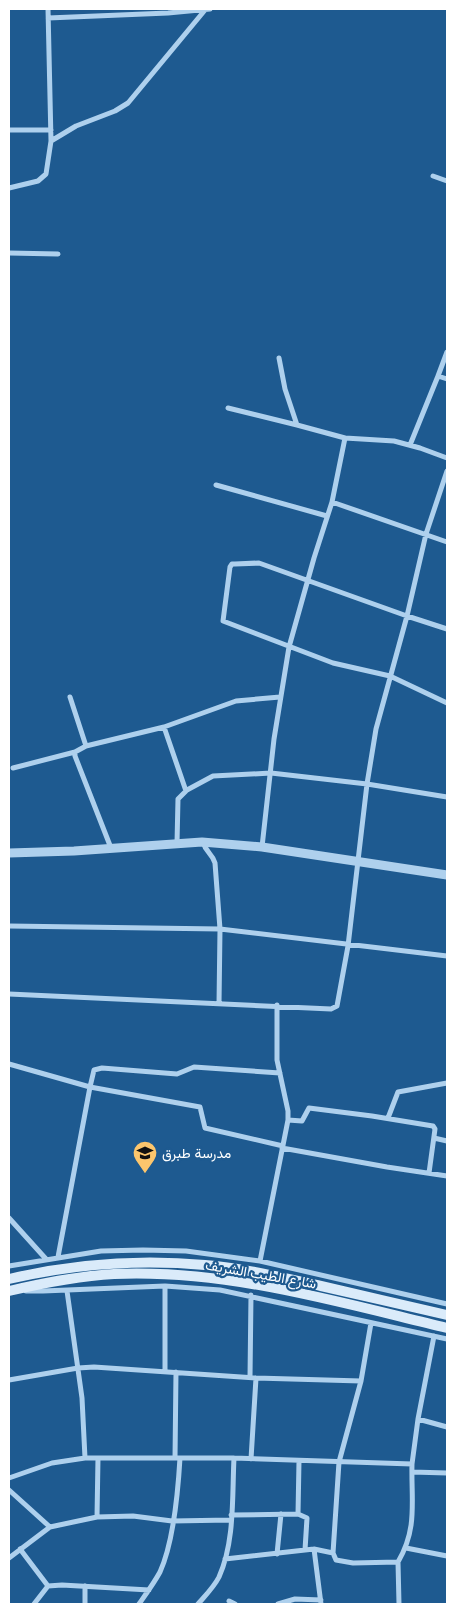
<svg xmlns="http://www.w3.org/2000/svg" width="456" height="1613" viewBox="0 0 456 1613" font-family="Poppins,Vazirmatn,sans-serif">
  <rect width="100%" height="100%" fill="#1e5a90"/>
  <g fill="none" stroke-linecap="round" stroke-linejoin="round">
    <path stroke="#aed0ed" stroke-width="5" d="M 48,9 L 51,141
      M 48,18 L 168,13 L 210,9
      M 9,130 L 51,130
      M 433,176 L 447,181
      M 9,188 L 38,181 L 46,174 L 51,141 L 76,126 L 115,111 L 128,103 L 205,10
      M 9,253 L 58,254
      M 279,358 L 285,389 L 297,425 L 345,438
      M 438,376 L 447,352
      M 228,408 L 297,425
      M 410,445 L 438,376 L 447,379
      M 216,485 L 327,516
      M 332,502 L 447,542
      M 447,629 L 407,616 L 259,563 L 235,564 L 232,564 L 230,567 L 223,621 L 333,663 L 390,676 L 447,703
      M 70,697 L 86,746
      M 164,727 L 186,791
      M 75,752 L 75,756 L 111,848
      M 13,768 L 75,752 L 86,746 L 164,727 L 236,701 L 280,697
      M 203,842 C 206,853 212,853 215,863 L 220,929 L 219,1004
      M 177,843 L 178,799 L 187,790 L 213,776 L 271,773 L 367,784 L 447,797
      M 262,847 L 274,739 L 289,647 L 314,558 L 332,502 L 345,438 L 394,441 L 420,448 L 447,458
      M 9,926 L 220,929 L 447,956
      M 9,994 L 331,1009 L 337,1006 L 348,946 L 367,784 L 376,729 L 407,616 L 426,534 L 447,471
      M 9,1064 L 90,1087 L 200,1107 L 205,1128 L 283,1146
      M 388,1118 L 398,1092 L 447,1083
      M 288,1120 L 302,1121 L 309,1108 L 372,1116 L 433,1126 L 435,1129 L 429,1173
      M 434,1138 L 447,1141
      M 282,1148 L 387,1167 L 447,1176
      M 9,1218 L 46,1259
      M 58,1257 L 90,1087 L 94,1070 L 102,1068 L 177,1074 L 194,1067 L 280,1073
      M 260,1261 L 288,1120 L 288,1111 L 277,1060 L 277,1005
      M 9,1266 L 101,1251 L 143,1250 L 186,1251 L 260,1261 L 447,1304
      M 165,1286 L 165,1372
      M 26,1291 L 43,1291 L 165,1286 L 220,1290 L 447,1339
      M 67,1291 L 82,1398 L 85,1458
      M 250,1377 L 251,1295
      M 9,1380 L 78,1368 L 94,1367 L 256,1378 L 361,1381
      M 418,1419 L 434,1336
      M 175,1458 L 176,1372
      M 251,1459 L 256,1378
      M 412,1464 L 418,1419 L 447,1427
      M 412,1472 L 447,1473
      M 9,1478 L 52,1463 L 85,1458 L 234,1458 L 412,1464 C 411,1501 418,1528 398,1562 L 353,1563 L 336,1560 L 333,1553
      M 9,1490 L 50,1527
      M 298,1514 L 299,1461
      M 231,1515 L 298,1514 L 307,1518 L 305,1550
      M 97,1517 L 98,1458
      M 406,1548 L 447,1556
      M 20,1549 L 48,1586
      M 314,1549 L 321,1604
      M 277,1554 L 281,1514
      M 9,1558 L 50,1527 L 97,1517 L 133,1516 L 172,1521 L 230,1520
      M 225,1559 L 314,1549 L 333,1553 L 339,1462 L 361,1381 L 371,1323
      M 398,1562 L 399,1604
      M 85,1586 L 85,1604
      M 229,1601 L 235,1604
      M 34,1604 L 48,1586 L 62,1585 L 149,1590
      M 139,1604 C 146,1594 154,1583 160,1572 C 174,1541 178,1492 180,1458
      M 198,1604 C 205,1596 214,1587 219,1577 C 235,1541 232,1497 234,1458
      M 278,1604 L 295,1599 L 321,1600"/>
    <path stroke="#aed0ed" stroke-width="9" d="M 9,853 L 74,851 L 202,842 L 262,847 L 447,875"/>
    <path stroke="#daebfa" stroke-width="10" d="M 9,1279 C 73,1264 139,1259 205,1265 C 244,1268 283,1278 321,1286 C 363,1296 405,1305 447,1315
      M 9,1291 C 43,1283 79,1276 114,1274 C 227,1269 338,1302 447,1328"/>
  </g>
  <defs>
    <symbol id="school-pin" viewBox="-11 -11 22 30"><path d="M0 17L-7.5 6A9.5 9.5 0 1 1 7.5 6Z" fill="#fcc66d" stroke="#1e5a90"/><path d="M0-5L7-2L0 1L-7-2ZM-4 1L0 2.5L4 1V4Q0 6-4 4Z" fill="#111"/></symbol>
  </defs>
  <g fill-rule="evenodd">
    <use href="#school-pin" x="131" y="1139" width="28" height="38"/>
  </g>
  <g text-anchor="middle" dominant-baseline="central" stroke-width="4.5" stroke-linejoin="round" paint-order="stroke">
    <g font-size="14" fill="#fff" stroke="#1e5a90" text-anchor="start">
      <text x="162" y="1153">مدرسة طبرق</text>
    </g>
    <g font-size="14" fill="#fff" stroke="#1e5a90">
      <text transform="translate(261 1274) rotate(10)">شارع الطيب الشريف</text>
    </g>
  </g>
  <rect width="456" height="1613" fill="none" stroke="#ffffff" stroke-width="20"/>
</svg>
